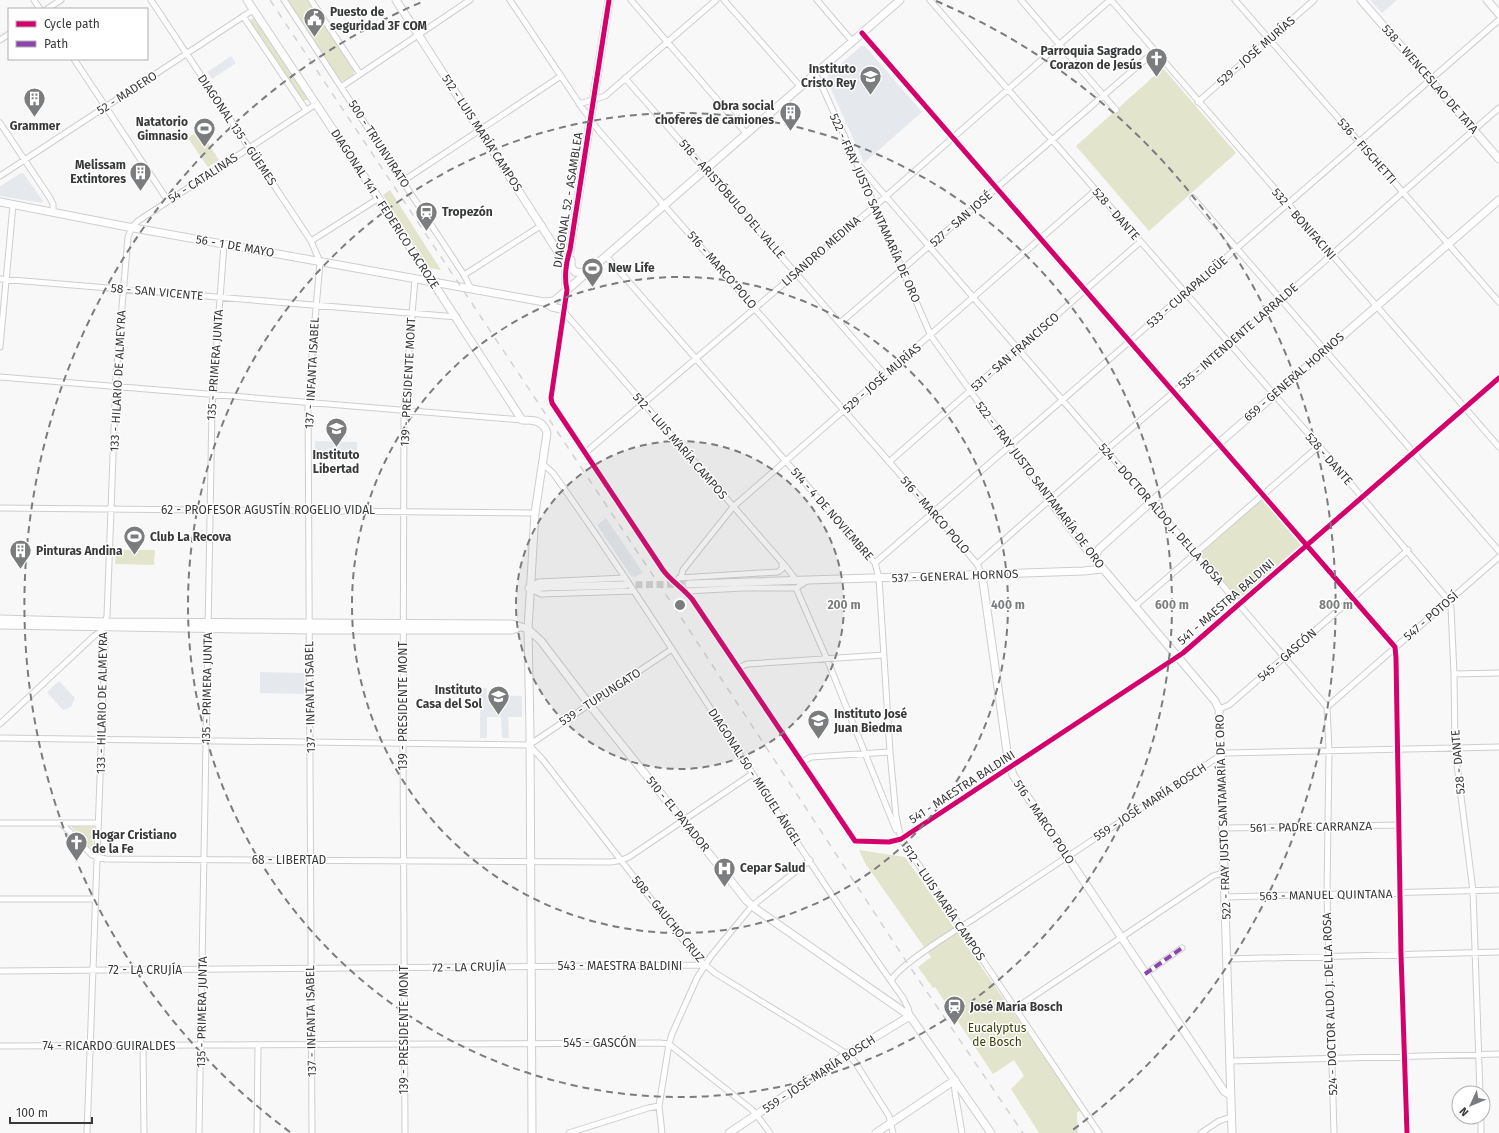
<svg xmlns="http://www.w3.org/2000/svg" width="1499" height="1133" viewBox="0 0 1499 1133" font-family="'Fira Sans',sans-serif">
  <rect width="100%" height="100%" fill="#f8f8f9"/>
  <path fill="#e5e9ed" d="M 1370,0 L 1397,0 L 1382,13 Z
    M 861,46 L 865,46 L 922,112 L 864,163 L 827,80 L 828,75 Z
    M 231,56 L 236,63 L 212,79 L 207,72 Z
    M 21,173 L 24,174 L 43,201 L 42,203 L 0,196 L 0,186 Z
    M 315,441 L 357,442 L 357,456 L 315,455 Z
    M 606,518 L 643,573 L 635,577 L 631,576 L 597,525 Z
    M 260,672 L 305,673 L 305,694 L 260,693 Z
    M 59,681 L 75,698 L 71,707 L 63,710 L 47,692 Z
    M 480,688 L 487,688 L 487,695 L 522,696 L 522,717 L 508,717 L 509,738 L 502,738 L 501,717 L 487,717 L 487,738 L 480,738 Z"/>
  <path fill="#e2e4cc" d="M 285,0 L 308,0 L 354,70 L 353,75 L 344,81 L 340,81 Z
    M 254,17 L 256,17 L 310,97 L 307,100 L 303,101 L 250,21 Z
    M 1163,68 L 1236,153 L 1149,231 L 1076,146 Z
    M 200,130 L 219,160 L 208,167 L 188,138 Z
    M 390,190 L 441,270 L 430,268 L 383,195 Z
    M 1262,499 L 1303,546 L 1241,601 L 1200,554 Z
    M 116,550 L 155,550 L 154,565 L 115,564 Z
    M 72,826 L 94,827 L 93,846 L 89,847 L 72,828 Z
    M 859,850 L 905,857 L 1081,1110 L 1077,1113 L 1078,1133 L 1039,1133 L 1011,1089 L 1024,1076 L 1014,1060 L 993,1074 L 935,987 L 933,988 L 918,967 L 931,957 L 865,863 Z"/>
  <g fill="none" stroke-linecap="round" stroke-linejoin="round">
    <path stroke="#d2d2d3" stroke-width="7" stroke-dasharray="7 3.5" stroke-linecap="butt" d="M 625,585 L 689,584"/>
    <defs>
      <path id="street" d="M 34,0 L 40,9
        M 151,0 L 311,241 L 320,262 L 308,401 L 312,1133
        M 284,0 L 464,275 L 471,289
        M 311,0 L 360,74
        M 510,0 L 583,109 L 599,131 L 934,513 L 977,564 L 982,574
        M 631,0 L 746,133
        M 724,0 L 800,86
        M 817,0 L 852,41
        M 930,0 L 1319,446 L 1449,601 L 1451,608 L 1454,674 L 1455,749 L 1473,891 L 1480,1093
        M 1021,0 L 1116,110
        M 1111,0 L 1499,447
        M 1235,0 L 1499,302
        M 47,9 L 61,0
        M 243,16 L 306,110
        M 862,33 L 1395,647 L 1396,658 L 1401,954 L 1407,1133
        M 0,40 L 9,34
        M 74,59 L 168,201
        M 815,74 L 821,84 L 856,162 L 931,336 L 1049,501 L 1085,549 L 1094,558
        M 625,78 L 885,375
        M 341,87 L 470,0
        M 1198,102 L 1314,0
        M 579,104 L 605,96 L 716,0
        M 0,123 L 50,198 L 53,204 L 53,212
        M 856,162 L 1195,553 L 1327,707 L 1329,751 L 1327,894 L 1334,1133
        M 0,176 L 253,10
        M 403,181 L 561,76
        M 1193,198 L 1499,551
        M 311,241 L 379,198
        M 606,256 L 875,563 L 879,578 L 890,752 L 896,816 L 901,839
        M 464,275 L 542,225
        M 0,279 L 457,317
        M 567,290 L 551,398 L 552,403 L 663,570 C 671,581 683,588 692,599 L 855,841 L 889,842 L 901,839 L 1183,653 L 1499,378
        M 564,312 L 787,568 L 796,580
        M 840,323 L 1155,51
        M 0,347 L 13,205
        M 0,377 L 522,420
        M 585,453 L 875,206 L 1110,0
        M 889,462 L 1140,242
        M 543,464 L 553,473 C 675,644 780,826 903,998 L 908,1008 L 910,1016
        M 0,508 L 535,513
        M 875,563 L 1499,20
        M 977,564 L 1106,450 L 1230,344 L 1499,108
        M 681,577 L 683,570 L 733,507 L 1096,190
        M 625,578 L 538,582 L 529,588 L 541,594 L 634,591
        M 679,578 L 778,572 L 782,569 L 782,563
        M 796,588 L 827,659 L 896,830
        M 686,591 L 743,588 L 796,588 L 807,581
        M 1135,606 L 1319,446
        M 738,668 L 747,664 L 884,655
        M 1454,674 L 1499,673
        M 1327,707 L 1499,557
        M 1219,709 L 1229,705 L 1408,550
        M 0,724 L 94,636 L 102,631
        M 0,738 L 529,745
        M 529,745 L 543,760 L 697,958 L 715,973 L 847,1054 L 855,1062 L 889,1116 L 893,1133
        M 529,745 L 672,649
        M 802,762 L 811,757 L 890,752
        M 0,823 L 98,823
        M 61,823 L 92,855 L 97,857 L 106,859 L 611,862 L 622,860 L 629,857 L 752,774
        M 1224,828 L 1399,825
        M 900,837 L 1099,1133
        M 1226,897 L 1499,890
        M 0,899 L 95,899
        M 1227,959 L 1499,952
        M 0,971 L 705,965
        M 1145,974 L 1182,948
        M 891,981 C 898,965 958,929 975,918 C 1057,863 1139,809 1221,755 L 1226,753 L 1499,747
        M 1016,1008 L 1213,876 L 1225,872
        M 0,1046 L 660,1043 L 669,1044 L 674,1048 L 751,1109 L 756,1114 L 770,1133
        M 143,1046 L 144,1133
        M 1229,1061 L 1499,1054
        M 954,1081 L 955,1092 L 962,1133
        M 1481,1117 L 1481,1133
        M 87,1133 L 105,641 L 102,631 L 107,616 L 116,376 L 128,237 L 132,227 L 138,221 L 316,104
        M 199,1133 L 212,408 L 224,244
        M 257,1133 L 258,1046
        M 405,1133 L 403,743 L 404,409 L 415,279
        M 569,1133 L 648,1108 L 659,1106
        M 662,1133 L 659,1106 L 669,1044 L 672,1034 L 697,978 L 711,956 L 752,906 L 810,860
        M 1201,1133 L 1219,1121 L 1231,1117"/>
      <path id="secondary" d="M 247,0 L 377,196 L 522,420 C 534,420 543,420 547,433 L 535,513 L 528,629 L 530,732 L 532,1133
        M 396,0 L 567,266
        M 1361,0 L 1499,159
        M 1487,0 L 1499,14
        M 0,202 L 123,226 L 544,302 L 554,301 L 567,290 L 900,0
        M 571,260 L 571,267 L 575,272 L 587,273
        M 567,290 C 564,278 566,262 570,250 L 609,0
        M 544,302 L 552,307 L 561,309 L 564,312
        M 982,574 L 1008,759 L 1013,775 L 1224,1091 L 1230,1095
        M 689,584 L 1084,571 L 1102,569
        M 529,588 L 543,587 L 625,585
        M 0,619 L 106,622 L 512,624 L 528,629 L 541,641 L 589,704 L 747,901 L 756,909 L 910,1016 L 991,1133
        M 0,625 L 310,630 L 512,630 L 520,627
        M 729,1133 L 847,1054 L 910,1016
        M 876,1133 L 955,1080
        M 1232,1133 L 1219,709 L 1215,701 L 1094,558 L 1099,549 L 1151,502 L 1499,200"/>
    </defs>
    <use href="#street" stroke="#cececf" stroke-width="7"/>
    <use href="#secondary" stroke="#cececf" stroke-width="9"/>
    <use href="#street" stroke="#fefefe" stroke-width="5"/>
    <use href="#secondary" stroke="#fefefe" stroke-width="7"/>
    <path stroke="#d2d2d3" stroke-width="1.5" stroke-dasharray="7 7" stroke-linecap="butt" d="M 270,0 L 690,631 L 908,964 L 1023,1133"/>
    <path stroke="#8e44ad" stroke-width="4" stroke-dasharray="8 4" stroke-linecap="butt" d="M 1145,974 L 1182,948"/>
    <defs>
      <path id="cycleway" d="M 609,0 L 570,250 C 566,262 564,278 567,290 L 551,398 L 552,403 L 663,570 C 671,581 683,588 692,599 L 855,841 L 889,842 L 901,839 L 1183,653 L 1499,378
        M 862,33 L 1395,647 L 1396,658 L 1401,954 L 1407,1133"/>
    </defs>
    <use href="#cycleway" stroke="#fff" stroke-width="8"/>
    <use href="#cycleway" stroke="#d6006c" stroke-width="5"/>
  </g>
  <circle cx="680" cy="605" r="164" fill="#7b7c7d" fill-opacity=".12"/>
  <g fill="none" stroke="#7b7c7d" stroke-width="2" stroke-dasharray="7 5">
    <circle cx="680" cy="605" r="164"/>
    <circle cx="680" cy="605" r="328"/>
    <circle cx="680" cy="605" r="492"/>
    <path d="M290 1132A656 656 0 0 1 424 1M936 1A656 656 0 0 1 1070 1132"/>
  </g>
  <defs>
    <symbol id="civic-pin" viewBox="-11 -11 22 30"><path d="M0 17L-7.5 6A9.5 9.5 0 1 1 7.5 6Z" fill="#7b7c7d" stroke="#fff"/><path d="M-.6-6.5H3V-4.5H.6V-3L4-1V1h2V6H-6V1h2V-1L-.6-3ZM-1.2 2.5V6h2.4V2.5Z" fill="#fff"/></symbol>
    <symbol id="church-pin" viewBox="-11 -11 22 30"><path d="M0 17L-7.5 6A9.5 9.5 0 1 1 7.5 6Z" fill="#7b7c7d" stroke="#fff"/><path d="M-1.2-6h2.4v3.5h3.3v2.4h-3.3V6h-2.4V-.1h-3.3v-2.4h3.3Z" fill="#fff"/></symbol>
    <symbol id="university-pin" viewBox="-11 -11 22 30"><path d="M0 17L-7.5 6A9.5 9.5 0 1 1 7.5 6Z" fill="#7b7c7d" stroke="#fff"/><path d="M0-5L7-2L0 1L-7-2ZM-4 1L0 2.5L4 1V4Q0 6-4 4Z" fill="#fff"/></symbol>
    <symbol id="building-pin" viewBox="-11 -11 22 30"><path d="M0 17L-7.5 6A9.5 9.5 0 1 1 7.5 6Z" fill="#7b7c7d" stroke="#fff"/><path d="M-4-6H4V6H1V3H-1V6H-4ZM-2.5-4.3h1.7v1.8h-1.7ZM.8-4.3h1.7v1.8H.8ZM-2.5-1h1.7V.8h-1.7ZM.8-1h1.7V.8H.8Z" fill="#fff"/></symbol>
    <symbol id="stadium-pin" viewBox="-11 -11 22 30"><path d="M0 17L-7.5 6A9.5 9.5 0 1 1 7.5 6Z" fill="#7b7c7d" stroke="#fff"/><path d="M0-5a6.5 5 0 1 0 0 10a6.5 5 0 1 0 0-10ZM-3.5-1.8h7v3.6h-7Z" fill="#fff"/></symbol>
    <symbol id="station-pin" viewBox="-11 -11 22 30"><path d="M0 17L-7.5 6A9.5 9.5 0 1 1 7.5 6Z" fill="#7b7c7d" stroke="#fff"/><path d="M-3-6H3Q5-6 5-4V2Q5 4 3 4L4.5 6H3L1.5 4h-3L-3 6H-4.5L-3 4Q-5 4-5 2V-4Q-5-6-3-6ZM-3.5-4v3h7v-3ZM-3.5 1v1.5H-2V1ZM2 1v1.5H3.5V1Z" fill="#fff"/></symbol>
    <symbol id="school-pin" viewBox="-11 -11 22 30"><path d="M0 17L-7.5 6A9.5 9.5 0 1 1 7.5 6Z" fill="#7b7c7d" stroke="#fff"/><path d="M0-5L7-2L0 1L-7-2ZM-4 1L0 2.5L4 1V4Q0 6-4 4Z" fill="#fff"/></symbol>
    <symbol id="hospital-pin" viewBox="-11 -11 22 30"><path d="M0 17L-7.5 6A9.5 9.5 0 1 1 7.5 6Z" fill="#7b7c7d" stroke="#fff"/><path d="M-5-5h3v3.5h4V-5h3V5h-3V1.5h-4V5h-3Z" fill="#fff"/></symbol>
  </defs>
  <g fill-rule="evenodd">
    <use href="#civic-pin" x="302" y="6" width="25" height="34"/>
    <use href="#church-pin" x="1144" y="46" width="25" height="34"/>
    <use href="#university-pin" x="858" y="64" width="25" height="34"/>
    <use href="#building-pin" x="22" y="86" width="25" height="34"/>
    <use href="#building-pin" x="778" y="100" width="25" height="34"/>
    <use href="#stadium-pin" x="192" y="116" width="25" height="34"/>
    <use href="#building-pin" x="128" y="160" width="25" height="34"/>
    <use href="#station-pin" x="414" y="200" width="25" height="34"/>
    <use href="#stadium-pin" x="580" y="256" width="25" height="34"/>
    <use href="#school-pin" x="324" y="416" width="25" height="34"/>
    <use href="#stadium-pin" x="122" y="524" width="25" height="34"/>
    <use href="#building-pin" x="8" y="538" width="25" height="34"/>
    <use href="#school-pin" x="486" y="684" width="25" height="34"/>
    <use href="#university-pin" x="806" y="708" width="25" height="34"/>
    <use href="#church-pin" x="64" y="830" width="25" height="34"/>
    <use href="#hospital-pin" x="712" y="856" width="25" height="34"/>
    <use href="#station-pin" x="942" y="994" width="25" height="34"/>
  </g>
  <g text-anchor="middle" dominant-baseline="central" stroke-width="3" stroke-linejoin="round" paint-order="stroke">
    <g font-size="12" font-weight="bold" fill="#38393a" stroke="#fff" text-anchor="start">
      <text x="330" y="12">Puesto de<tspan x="330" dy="14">seguridad 3F COM</tspan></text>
      <text x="1142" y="51" text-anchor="end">Parroquia Sagrado<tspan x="1142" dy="14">Corazon de Jesús</tspan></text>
      <text x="856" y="69" text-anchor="end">Instituto<tspan x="856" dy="14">Cristo Rey</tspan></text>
      <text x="774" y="106" text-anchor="end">Obra social<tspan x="774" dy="14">choferes de camiones</tspan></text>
      <text x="188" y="122" text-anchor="end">Natatorio<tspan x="188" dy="14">Gimnasio</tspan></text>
      <text x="35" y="126" text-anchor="middle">Grammer</text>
      <text x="126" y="165" text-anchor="end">Melissam<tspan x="126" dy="14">Extintores</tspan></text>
      <text x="442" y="212">Tropezón</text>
      <text x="608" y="268">New Life</text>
      <text x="336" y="455" text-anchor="middle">Instituto<tspan x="336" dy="14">Libertad</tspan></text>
      <text x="150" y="537">Club La Recova</text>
      <text x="36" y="551">Pinturas Andina</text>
      <text x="482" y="690" text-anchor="end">Instituto<tspan x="482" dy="14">Casa del Sol</tspan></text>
      <text x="834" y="714">Instituto José<tspan x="834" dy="14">Juan Biedma</tspan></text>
      <text x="92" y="835">Hogar Cristiano<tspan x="92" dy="14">de la Fe</tspan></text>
      <text x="740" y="868">Cepar Salud</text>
      <text x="970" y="1007">José María Bosch</text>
    </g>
    <g font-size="12" fill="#38393a" stroke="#fff">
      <text transform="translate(1256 51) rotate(-41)">529 - JOSÉ MURÍAS</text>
      <text transform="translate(1430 79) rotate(49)">538 - WENCESLAO DE TATA</text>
      <text transform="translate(127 93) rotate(-33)">52 - MADERO</text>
      <text transform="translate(237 130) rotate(56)">DIAGONAL 135 - GÜEMES</text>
      <text transform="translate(482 133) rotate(57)">512 - LUIS MARÍA CAMPOS</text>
      <text transform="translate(379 144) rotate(57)">500 - TRIUNVIRATO</text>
      <text transform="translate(1367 151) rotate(49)">536 - FISCHETTI</text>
      <text transform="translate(203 178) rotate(-33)">54 - CATALINAS</text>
      <text transform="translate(732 199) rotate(49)">518 - ARISTÓBULO DEL VALLE</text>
      <text transform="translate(568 200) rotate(-81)">DIAGONAL 52 - ASAMBLEA</text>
      <text transform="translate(875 208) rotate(66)">522 - FRAY JUSTO SANTAMARÍA DE ORO</text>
      <text transform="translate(385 209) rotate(57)">DIAGONAL 141 - FEDERICO LACROZE</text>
      <text transform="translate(1116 214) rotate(49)">528 - DANTE</text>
      <text transform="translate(961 219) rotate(-41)">527 - SAN JOSÉ</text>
      <text transform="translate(1304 224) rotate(49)">532 - BONIFACINI</text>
      <text transform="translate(235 246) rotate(10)">56 - 1 DE MAYO</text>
      <text transform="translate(821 251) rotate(-41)">LISANDRO MEDINA</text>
      <text transform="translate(722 270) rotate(49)">516 - MARCO POLO</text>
      <text transform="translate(157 292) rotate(5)">58 - SAN VICENTE</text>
      <text transform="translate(1187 292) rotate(-41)">533 - CURAPALIGÜE</text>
      <text transform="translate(1238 336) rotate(-41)">535 - INTENDENTE LARRALDE</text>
      <text transform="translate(1015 352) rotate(-41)">531 - SAN FRANCISCO</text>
      <text transform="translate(215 365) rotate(-86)">135 - PRIMERA JUNTA</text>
      <text transform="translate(312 373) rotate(-87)">137 - INFANTA ISABEL</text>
      <text transform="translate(1294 377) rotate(-41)">659 - GENERAL HORNOS</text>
      <text transform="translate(882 378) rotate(-41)">529 - JOSÉ MURÍAS</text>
      <text transform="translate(118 381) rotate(-87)">133 - HILARIO DE ALMEYRA</text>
      <text transform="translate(408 382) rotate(-87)">139 - PRESIDENTE MONT</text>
      <text transform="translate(680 446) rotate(49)">512 - LUIS MARÍA CAMPOS</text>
      <text transform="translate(1329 459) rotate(49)">528 - DANTE</text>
      <text transform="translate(1040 485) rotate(53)">522 - FRAY JUSTO SANTAMARÍA DE ORO</text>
      <text x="268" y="510">62 - PROFESOR AGUSTÍN ROGELIO VIDAL</text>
      <text transform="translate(832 514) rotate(49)">514 - 4 DE NOVIEMBRE</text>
      <text transform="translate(1161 514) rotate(49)">524 - DOCTOR ALDO J. DELLA ROSA</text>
      <text transform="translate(935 515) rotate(49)">516 - MARCO POLO</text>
      <text transform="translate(955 576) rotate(-2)">537 - GENERAL HORNOS</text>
      <text transform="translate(1226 602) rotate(-41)">541 - MAESTRA BALDINI</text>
      <text transform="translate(1431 616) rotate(-41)">547 - POTOSÍ</text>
      <text transform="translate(1287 655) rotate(-41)">545 - GASCÓN</text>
      <text transform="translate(207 688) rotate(-89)">135 - PRIMERA JUNTA</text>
      <text transform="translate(310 697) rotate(-91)">137 - INFANTA ISABEL</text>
      <text transform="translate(600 697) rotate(-33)">539 - TUPUNGATO</text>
      <text transform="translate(102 703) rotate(-89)">133 - HILARIO DE ALMEYRA</text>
      <text transform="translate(403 706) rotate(-90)">139 - PRESIDENTE MONT</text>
      <text transform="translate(1458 762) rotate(-95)">528 - DANTE</text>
      <text transform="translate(755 777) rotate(57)">DIAGONAL 50 - MIGUEL ÁNGEL</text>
      <text transform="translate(962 787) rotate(-33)">541 - MAESTRA BALDINI</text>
      <text transform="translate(1150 802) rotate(-33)">559 - JOSÉ MARÍA BOSCH</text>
      <text transform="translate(678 814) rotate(51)">510 - EL PAYADOR</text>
      <text transform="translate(1223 817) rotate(-92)">522 - FRAY JUSTO SANTAMARÍA DE ORO</text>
      <text transform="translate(1044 822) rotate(56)">516 - MARCO POLO</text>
      <text transform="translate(1311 827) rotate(-1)">561 - PADRE CARRANZA</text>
      <text x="289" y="860">68 - LIBERTAD</text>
      <text transform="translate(1326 895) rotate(-1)">563 - MANUEL QUINTANA</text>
      <text transform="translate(944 903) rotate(56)">512 - LUIS MARÍA CAMPOS</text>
      <text transform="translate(668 919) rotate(51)">508 - GAUCHO CRUZ</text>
      <text x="620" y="966">543 - MAESTRA BALDINI</text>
      <text transform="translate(469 967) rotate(-1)">72 - LA CRUJÍA</text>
      <text x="145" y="970">72 - LA CRUJÍA</text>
      <text transform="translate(1330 1004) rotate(-92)">524 - DOCTOR ALDO J. DELLA ROSA</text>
      <text transform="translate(202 1012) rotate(-89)">135 - PRIMERA JUNTA</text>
      <text transform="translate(311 1021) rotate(-91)">137 - INFANTA ISABEL</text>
      <text transform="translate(404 1030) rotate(-90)">139 - PRESIDENTE MONT</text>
      <text x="600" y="1043">545 - GASCÓN</text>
      <text x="109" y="1046">74 - RICARDO GUIRALDES</text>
      <text transform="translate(819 1074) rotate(-33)">559 - JOSÉ MARÍA BOSCH</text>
    </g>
    <g font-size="12" fill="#3e3f05" stroke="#fff">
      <text x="997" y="1028">Eucalyptus<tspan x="997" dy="14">de Bosch</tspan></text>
    </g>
  </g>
  <circle cx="680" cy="605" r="6" fill="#7b7c7d" stroke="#fff" stroke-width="2"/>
  <g font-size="12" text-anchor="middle" font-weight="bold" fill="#7b7c7d" stroke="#fff" stroke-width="3" stroke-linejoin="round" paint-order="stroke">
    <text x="844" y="609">200 m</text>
    <text x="1008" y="609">400 m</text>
    <text x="1172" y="609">600 m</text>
    <text x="1336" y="609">800 m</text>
  </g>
  <rect x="8" y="8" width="140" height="52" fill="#ffffff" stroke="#afb0b0"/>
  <rect x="16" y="21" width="20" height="6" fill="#d6006c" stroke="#afb0b0"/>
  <text x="44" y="28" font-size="12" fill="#38393a">Cycle path</text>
  <rect x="16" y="41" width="20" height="6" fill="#8e44ad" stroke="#afb0b0"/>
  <text x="44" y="48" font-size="12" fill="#38393a">Path</text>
  <g transform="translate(1471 1105) rotate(226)"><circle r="19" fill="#ffffff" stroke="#afb0b0"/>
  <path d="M0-3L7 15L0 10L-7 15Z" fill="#7b7c7d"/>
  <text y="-6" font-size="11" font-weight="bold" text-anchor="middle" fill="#38393a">N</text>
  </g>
  <path d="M10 1117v6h82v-6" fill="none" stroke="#38393a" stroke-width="2"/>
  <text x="16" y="1117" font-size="12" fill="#38393a" stroke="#ffffff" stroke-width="3" paint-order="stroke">100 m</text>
</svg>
